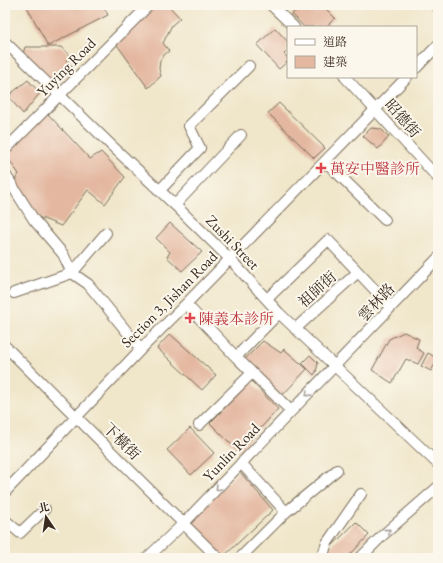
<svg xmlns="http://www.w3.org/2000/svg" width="443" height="563" viewBox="0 0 443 563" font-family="'EB Garamond','Noto Serif TC',serif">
  <rect width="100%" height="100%" fill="#fbf7ec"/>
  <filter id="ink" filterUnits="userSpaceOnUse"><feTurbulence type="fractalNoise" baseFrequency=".025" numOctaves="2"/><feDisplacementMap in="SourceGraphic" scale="8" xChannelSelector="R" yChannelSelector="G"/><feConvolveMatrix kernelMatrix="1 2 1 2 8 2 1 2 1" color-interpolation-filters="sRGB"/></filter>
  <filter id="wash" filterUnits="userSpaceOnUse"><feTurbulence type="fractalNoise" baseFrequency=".012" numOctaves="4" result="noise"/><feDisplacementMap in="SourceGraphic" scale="16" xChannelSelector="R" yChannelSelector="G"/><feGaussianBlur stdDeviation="0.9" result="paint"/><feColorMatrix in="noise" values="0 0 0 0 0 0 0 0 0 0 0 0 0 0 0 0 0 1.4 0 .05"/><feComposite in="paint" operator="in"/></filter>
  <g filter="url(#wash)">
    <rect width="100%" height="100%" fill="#f0e6ca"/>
    <g id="blocks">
      <path fill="#e4b8a0" d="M 26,5 L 103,5 L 108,15 L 48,46 Z
        M 155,5 L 168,5 L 180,18 L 172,25 L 163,43 L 169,51 L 164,55 L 160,60 L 159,69 L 161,76 L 148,88 L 115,42 Z
        M 273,5 L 293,5 L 282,15 Z
        M 302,5 L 322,5 L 335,18 L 326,27 L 304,27 L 292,14 Z
        M 275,28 L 288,42 L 288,50 L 284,54 L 288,58 L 288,61 L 279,69 L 257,45 Z
        M 25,47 L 61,47 L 71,56 L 66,60 L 73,68 L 56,86 L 22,57 Z
        M 28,80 L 40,93 L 23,114 L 8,96 Z
        M 279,103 L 325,148 L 314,158 L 268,113 Z
        M 47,113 L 90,159 L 101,152 L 125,177 L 105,204 L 88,190 L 61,226 L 36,216 L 26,204 L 15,180 L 19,174 L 5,154 Z
        M 371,128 L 381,129 L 389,137 L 378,149 L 363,136 Z
        M 170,223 L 202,252 L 182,271 L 167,257 L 170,252 L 156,238 Z
        M 404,332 L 419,339 L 416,348 L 424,353 L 418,364 L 406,359 L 392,383 L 372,370 L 389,339 Z
        M 170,334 L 216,375 L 202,390 L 157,348 Z
        M 263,341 L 281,353 L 284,349 L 307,369 L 280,398 L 244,360 Z
        M 428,353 L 438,359 L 431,371 L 421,366 Z
        M 310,355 L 318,363 L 316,372 L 314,375 L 302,363 Z
        M 251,381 L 278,409 L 239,452 L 210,423 Z
        M 190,428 L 214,453 L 191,475 L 167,450 Z
        M 239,471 L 273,510 L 223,557 L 188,524 Z
        M 356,522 L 369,535 L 347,558 L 330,558 L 325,553 Z"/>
    </g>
  </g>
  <g filter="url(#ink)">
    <use href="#blocks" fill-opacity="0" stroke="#7a6c5a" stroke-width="1"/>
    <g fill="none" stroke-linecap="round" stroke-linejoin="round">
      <defs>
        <path id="minor" d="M 271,5 L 294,27
          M 436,5 L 438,7
          M 5,42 L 111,145 L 175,205 L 230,259 L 279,313 L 438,464
          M 416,68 L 438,45
          M 345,77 L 438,178
          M 5,150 L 149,5
          M 325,161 L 385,220
          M 5,174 L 34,220 L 63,254 L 72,273 L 88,284 L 141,349
          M 159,191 L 200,148 L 189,126 L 249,66
          M 175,205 L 241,135
          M 14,293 L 72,273 L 106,233
          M 267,299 L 328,240 L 391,307
          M 186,304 L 236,357 L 291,411
          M 295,329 L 358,272
          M 5,346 L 218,558
          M 236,357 L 279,313
          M 199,425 L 252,373
          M 241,463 L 286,512
          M 5,492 L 141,349 L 186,304 L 407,77
          M 5,520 L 20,533 L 45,509
          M 147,558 L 183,524 L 438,258
          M 240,558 L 286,512 L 337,470
          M 322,558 L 327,543 L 361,494
          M 360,558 L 383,535 L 438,487"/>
      </defs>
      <use href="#minor" stroke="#7a6c5a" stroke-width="12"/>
      <use href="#minor" stroke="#fff" stroke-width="10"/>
    </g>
    <defs><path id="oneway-chevron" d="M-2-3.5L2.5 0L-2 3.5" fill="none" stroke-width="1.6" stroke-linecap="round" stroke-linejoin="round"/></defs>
    <g stroke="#a79f9a">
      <use href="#oneway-chevron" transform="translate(308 394) rotate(135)"/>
      <use href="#oneway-chevron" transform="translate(218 488) rotate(134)"/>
      <use href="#oneway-chevron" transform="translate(388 531) rotate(-41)"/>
    </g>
  </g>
  <g fill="#e0444e" stroke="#fbf7ec" stroke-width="1.5">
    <path d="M319 162h4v4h4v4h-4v4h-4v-4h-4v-4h4z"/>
    <path d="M188 312h4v4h4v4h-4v4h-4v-4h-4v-4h4z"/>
  </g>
  <g text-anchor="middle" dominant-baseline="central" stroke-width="4" stroke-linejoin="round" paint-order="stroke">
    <g font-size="15" fill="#3b2a1e" stroke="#fbf7ec">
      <text transform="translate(66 67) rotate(-45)">Yuying Road</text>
      <text transform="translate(403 118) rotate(49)">昭德街</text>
      <text transform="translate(233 242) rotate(46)">Zushi Street</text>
      <text transform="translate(317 289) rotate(-42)">祖師街</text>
      <text transform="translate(169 299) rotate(-45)">Section 3, Jishan Road</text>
      <text transform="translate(376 302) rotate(-47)">雲林路</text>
      <text transform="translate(122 441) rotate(45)">下橫街</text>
      <text transform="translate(231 452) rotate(-46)">Yunlin Road</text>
    </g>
    <g font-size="15" fill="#be3a42" stroke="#fbf7ec" text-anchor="start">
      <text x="330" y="168">萬安中醫診所</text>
      <text x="199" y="318">陳義本診所</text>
    </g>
  </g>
  <rect width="443" height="563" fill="none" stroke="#fbf7ec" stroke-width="20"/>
  <rect x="287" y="26" width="130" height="52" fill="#fbf7ec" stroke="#aea59a"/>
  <rect x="295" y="39" width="20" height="6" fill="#ffffff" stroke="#aea59a"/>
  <text x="323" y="46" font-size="12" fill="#3b2a1e">道路</text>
  <rect x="295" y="56" width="20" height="12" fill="#e4b8a0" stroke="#aea59a"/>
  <text x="323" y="66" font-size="12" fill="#3b2a1e">建築</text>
  <g transform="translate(46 517) rotate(347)" stroke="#fbf7ec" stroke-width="3" paint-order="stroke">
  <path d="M0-3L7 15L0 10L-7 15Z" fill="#3b2a1e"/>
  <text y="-6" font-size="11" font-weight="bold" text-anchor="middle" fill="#3b2a1e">北</text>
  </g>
</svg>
